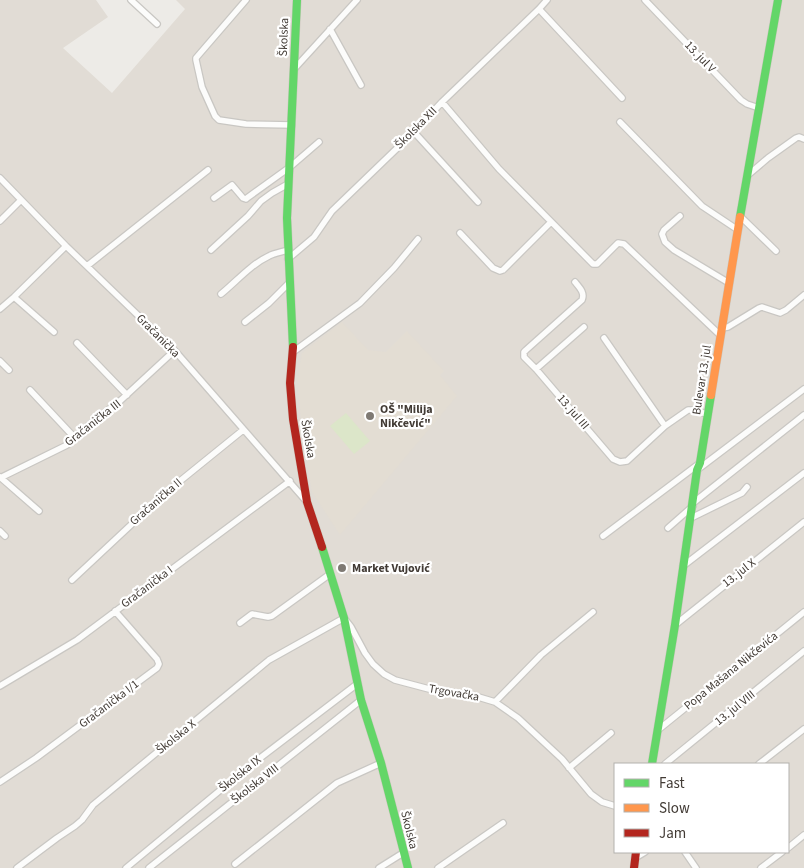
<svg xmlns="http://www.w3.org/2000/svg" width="804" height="868" viewBox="0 0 804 868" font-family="'Source Sans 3',sans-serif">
  <rect width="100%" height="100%" fill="#edebe7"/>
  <path fill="#e1dcd5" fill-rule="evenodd" d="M 0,0 L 96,0 L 108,17 L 63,48 L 112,93 L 185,9 L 176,0 L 804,0 L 804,868 L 0,868 ZM 615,764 L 788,764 L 788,852 L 615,852 Z"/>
  <path fill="#e3ddd3" d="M 342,322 L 368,350 L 386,352 L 407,331 L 444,371 L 440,375 L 457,396 L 340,535 L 312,492 L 303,438 L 297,381 L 302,353 Z"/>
  <path fill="#dce6c9" d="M 346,413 L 370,441 L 354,454 L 330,426 Z"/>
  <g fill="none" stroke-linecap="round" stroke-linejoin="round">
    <defs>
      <path id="street" d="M 131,0 L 157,24
        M 246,0 L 196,58 L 196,60 L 202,87 L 215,116 L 219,120 L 246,124 L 292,125
        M 645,0 L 741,100 L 747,104 L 759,108
        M 539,9 L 622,98
        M 330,29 L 361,85
        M 295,68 L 357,0
        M 442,102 L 499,169 L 593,264 L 597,264 L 618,243 L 624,244 L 720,335
        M 620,122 L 702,206 L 738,230
        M 414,132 L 478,202
        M 748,175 L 768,158 L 796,138 L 799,137 L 804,139
        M 0,178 L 66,246 L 176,352 L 307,502
        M 214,198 L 232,185 L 243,198 L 246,199 L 247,198 L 290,167 L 319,142
        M 680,216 L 664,230 L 662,234 L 665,242 L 674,250 L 729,283
        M 741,217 L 776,251
        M 0,221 L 21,200
        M 460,233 L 493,268 L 500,271 L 503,270 L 551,222
        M 211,250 L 248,216 L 261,201 L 272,193 L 288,184
        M 288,259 L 314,237 L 332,211 L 414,132 L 442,102 L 539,9 L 547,0
        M 87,266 L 208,170
        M 575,282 C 580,288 585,293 582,300 L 526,350 L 524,352 L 524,357 L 536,369 L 613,459 L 620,462 L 627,461 L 665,426 L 688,410 L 692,410 L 707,414
        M 221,294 C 237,281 250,265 269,256 C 274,253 282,252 288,250
        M 14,297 L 54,332
        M 0,309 L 14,297 L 66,246
        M 245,322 L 269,303 L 290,282
        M 722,328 L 728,327 L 759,308 L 762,307 L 780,313 L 786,310 L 804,295
        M 604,338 L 665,426
        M 77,343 L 127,395
        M 293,352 L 360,303 L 394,268 L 418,239
        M 0,361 L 9,370
        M 536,369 L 584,327
        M 30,390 L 74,437
        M 697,470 L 804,389
        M 0,477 L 39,511
        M 0,478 L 67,445 L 74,437 L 121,400 L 174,351
        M 693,503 L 804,415
        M 691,518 L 742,493 L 747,487
        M 668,528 L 693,506
        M 0,531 L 5,536
        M 603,536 L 700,463
        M 683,566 L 804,473
        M 72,580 L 164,494 L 243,430
        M 240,623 L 252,614 L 268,617 L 272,616 L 330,574
        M 675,625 L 804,522
        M 0,686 L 77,640 L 290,481
        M 495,702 L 541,655 L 593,612
        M 658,730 L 804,612
        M 665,764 L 804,651
        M 759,764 L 804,729
        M 569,768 L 611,733
        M 0,782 L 36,758 L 157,668 L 159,664 L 157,659 L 115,611
        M 788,848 L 804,835
        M 685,852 L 696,868
        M 635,858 L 645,852
        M 235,864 L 337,783 L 381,763
        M 17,868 L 57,838 L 75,826 L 82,820 L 93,805 L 269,660 L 344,618 L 351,627 L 365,653 L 373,664 L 384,674 L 395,680 L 429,689 L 475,696 L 495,702 L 518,718 L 562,759 L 591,794 L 602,802 L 615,806
        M 126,868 L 247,768 L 357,684
        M 149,868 L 361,700
        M 379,868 L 403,853
        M 438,868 L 503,823
        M 761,868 L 782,852"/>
      <path id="fast" d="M 740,217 L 778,0
        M 293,347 L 287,218 L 297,0
        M 322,547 L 344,618 L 361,700 L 381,763 L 408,868
        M 652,764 L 675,625 L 697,470 L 700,463 L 711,395"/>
      <path id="slow" d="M 711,395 L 740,217"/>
      <path id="jam" d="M 293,347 L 290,383 L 293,419 L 307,502 L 322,547
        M 634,868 L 636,852"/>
    </defs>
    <use href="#street" stroke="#c9c7c3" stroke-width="8"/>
    <use href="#fast" stroke="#ccc7be" stroke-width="9"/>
    <use href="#slow" stroke="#ccc7be" stroke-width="9"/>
    <use href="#jam" stroke="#ccc7be" stroke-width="9"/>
    <use href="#street" stroke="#fcfcfb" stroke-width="5.5"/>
    <use href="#fast" stroke="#63d668" stroke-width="8"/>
    <use href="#slow" stroke="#ff974d" stroke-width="8"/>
    <use href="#jam" stroke="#b3261e" stroke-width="8"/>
  </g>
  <g fill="#7e7973" stroke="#fff" stroke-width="2">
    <circle cx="370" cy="416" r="5"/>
    <circle cx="342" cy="568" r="5"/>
  </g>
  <g text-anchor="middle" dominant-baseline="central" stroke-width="4.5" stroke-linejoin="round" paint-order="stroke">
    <g font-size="12" fill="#423b35" stroke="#fff">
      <text transform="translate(284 37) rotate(-88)">Školska</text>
      <text transform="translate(700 57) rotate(46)">13. jul V</text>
      <text transform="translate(416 128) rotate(-45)">Školska XII</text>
      <text transform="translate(158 336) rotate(45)">Gračanička</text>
      <text transform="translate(702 380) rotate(-81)">Bulevar 13. jul</text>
      <text transform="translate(573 412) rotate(49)">13. jul III</text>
      <text transform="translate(93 423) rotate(-38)">Gračanička III</text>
      <text transform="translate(308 439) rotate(80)">Školska</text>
      <text transform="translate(156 502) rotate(-41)">Gračanička II</text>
      <text transform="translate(739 573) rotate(-38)">13. jul X</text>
      <text transform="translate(147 587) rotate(-37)">Gračanička I</text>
      <text transform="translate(731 671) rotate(-39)">Popa Mašana Nikčevića</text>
      <text transform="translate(454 693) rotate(10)">Trgovačka</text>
      <text transform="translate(109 704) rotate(-37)">Gračanička I/1</text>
      <text transform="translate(735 708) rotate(-39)">13. jul VIII</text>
      <text transform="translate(176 737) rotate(-39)">Školska X</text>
      <text transform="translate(240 774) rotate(-39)">Školska IX</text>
      <text transform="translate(255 784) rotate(-38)">Školska VIII</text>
      <text transform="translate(409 830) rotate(76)">Školska</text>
    </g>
    <g font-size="12" font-weight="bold" fill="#423b35" stroke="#fff" text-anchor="start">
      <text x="380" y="409">OŠ "Milija<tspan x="380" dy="14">Nikčević"</tspan></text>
      <text x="352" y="568">Market Vujović</text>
    </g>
  </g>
  <rect x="614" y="763" width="175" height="90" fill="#ffffff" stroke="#b3b1ae"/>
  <rect x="624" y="779" width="25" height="8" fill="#63d668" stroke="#b3b1ae"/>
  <text x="659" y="788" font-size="15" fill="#423b35">Fast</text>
  <rect x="624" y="804" width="25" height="8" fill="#ff974d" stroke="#b3b1ae"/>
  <text x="659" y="813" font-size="15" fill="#423b35">Slow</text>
  <rect x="624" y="829" width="25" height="8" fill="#b3261e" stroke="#b3b1ae"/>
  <text x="659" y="838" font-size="15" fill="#423b35">Jam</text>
</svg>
